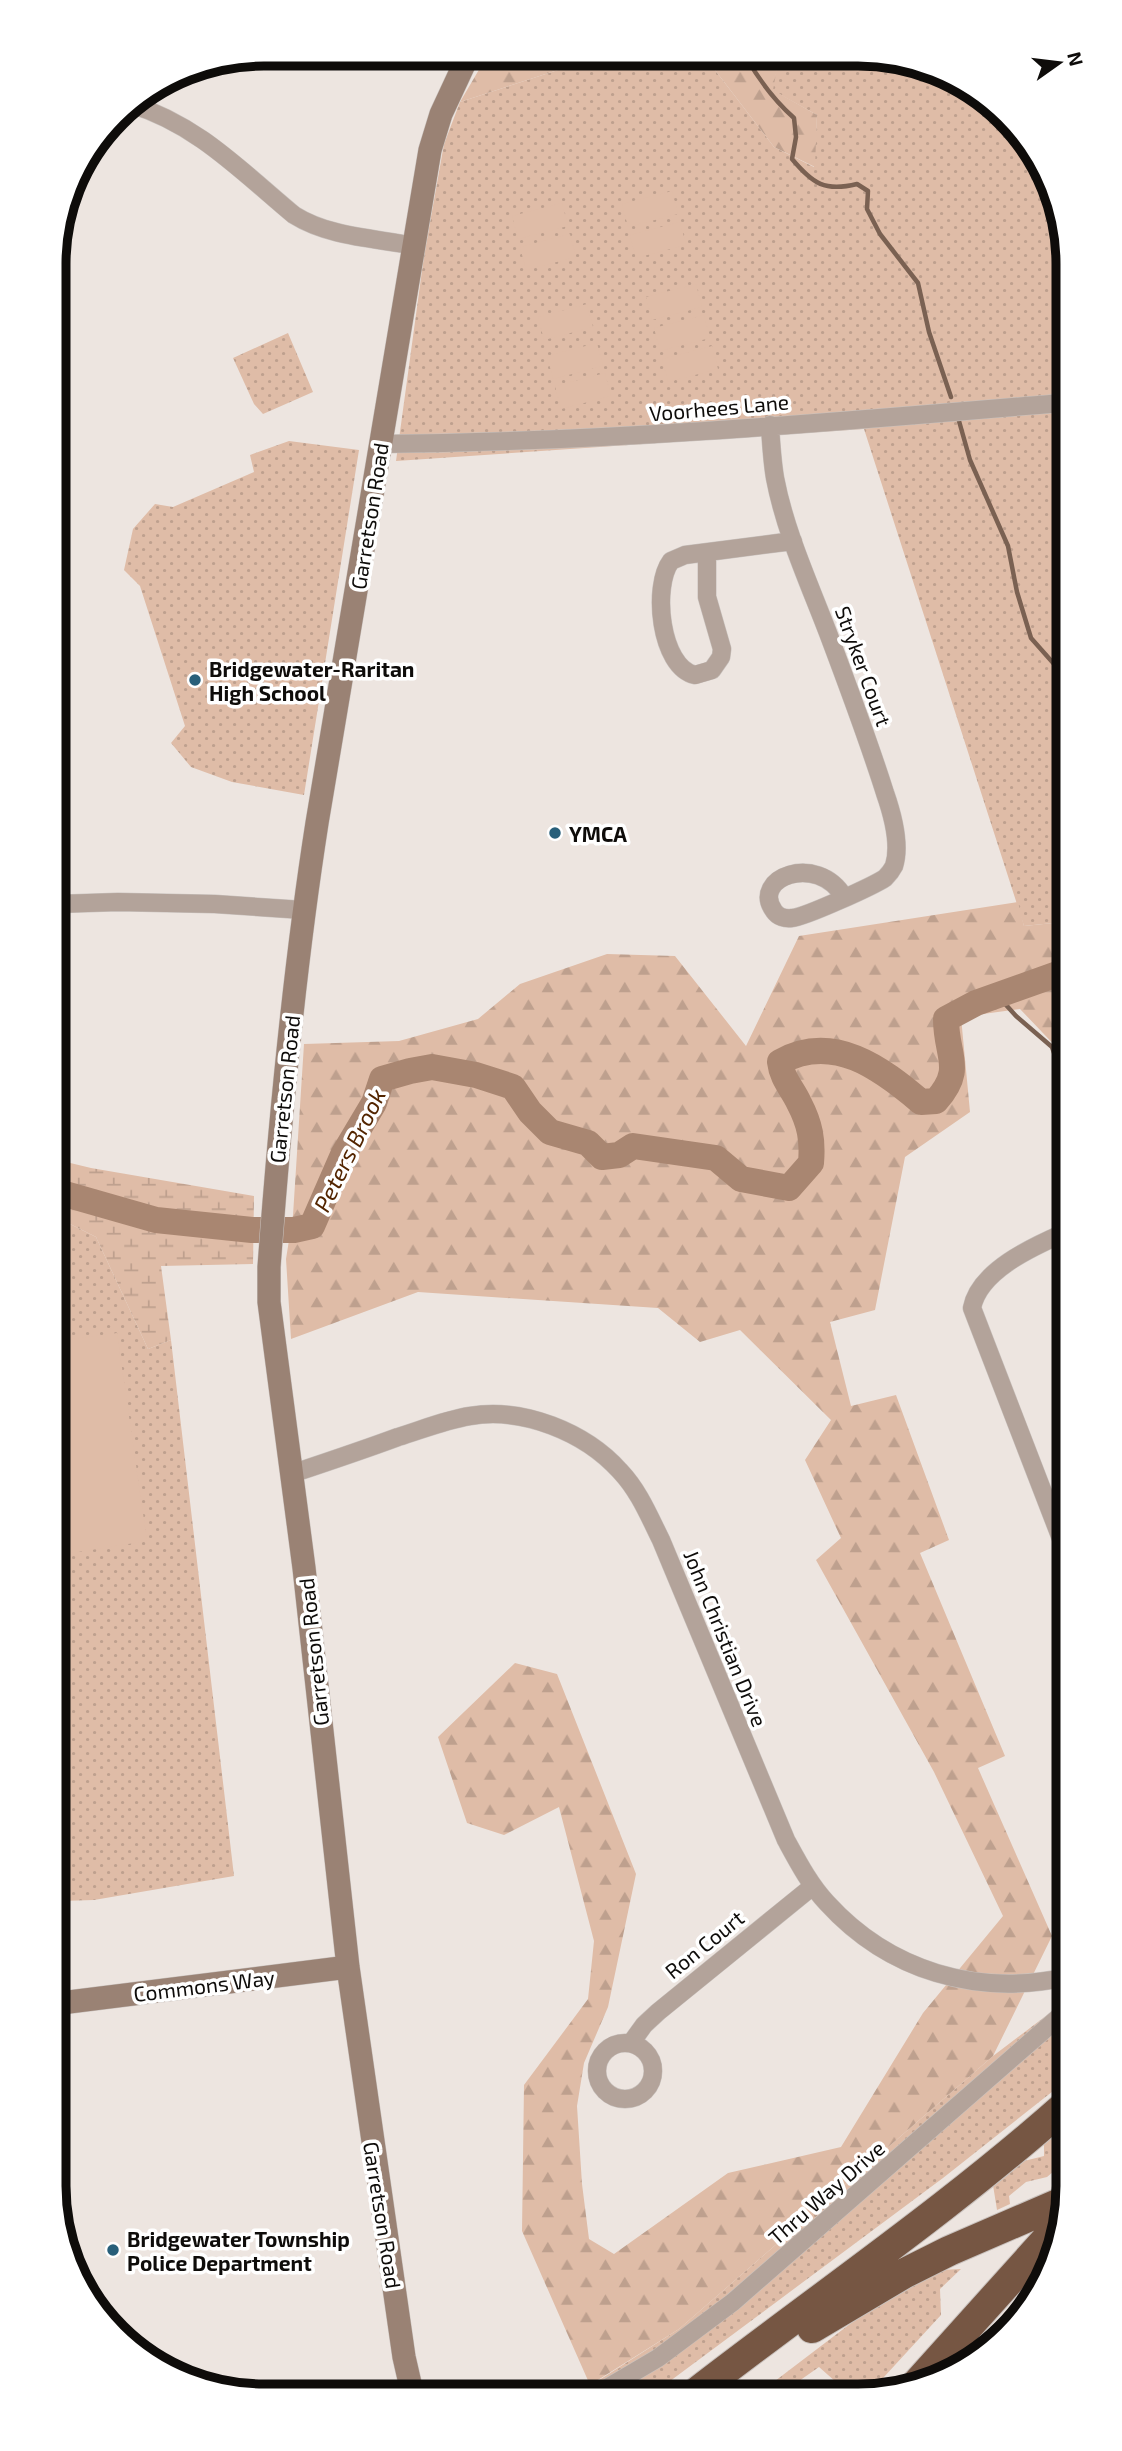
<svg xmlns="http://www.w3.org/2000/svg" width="1122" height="2451" viewBox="0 0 1122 2451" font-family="'Exo 2',sans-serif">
  <defs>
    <pattern id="grass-dots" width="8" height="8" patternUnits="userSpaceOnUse" patternTransform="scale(1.75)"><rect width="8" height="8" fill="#dfbca7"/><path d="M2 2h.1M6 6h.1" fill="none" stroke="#bea08e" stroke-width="1.8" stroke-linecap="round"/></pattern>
    <pattern id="forest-firs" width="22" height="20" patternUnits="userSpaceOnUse" patternTransform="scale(1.75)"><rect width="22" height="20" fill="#dfbca7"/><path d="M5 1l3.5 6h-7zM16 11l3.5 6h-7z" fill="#bea08e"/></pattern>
    <pattern id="wetland-marsh" width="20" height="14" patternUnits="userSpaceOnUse" patternTransform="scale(1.75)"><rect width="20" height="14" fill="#dfbca7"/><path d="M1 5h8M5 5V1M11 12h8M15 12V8" fill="none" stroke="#bea08e"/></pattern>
  </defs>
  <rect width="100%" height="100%" fill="#ede5e0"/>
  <path fill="url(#grass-dots)" d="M 601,56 L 705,57 L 774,147 L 814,167 L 817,115 L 772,90 L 779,57 L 898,58 L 996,107 L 1039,159 L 1060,210 L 1063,922 L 1024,926 L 864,429 L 396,461 L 424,256 L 444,144 L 460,102 Z
    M 288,333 L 313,392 L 263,414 L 254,404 L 233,358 Z
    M 289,441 L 359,450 L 304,795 L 232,782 L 191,767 L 171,743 L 185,726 L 140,586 L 124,570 L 133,529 L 155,504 L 173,507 L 254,472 L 250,455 Z
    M 58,1218 L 96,1237 L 148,1349 L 171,1340 L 234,1876 L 94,1900 L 60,1901 Z
    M 1067,2000 L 1067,2080 L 943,2178 L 658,2390 L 582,2391 L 679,2329 L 993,2056 Z
    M 1067,2121 L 1067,2160 L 1047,2177 L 1026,2182 L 1009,2196 L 1010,2204 L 997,2210 L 993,2185 L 1020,2162 L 1044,2156 L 1044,2139 Z
    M 961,2269 L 940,2289 L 941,2315 L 872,2390 L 829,2390 L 836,2382 L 819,2367 L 799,2381 L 798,2390 L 758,2390 L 775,2381 L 867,2311 L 939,2270 Z"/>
  <path fill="url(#forest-firs)" d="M 487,56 L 601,56 L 460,102 Z
    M 705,57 L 779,57 L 773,90 L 817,115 L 815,167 L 774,147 Z
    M 1018,902 L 1024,926 L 1063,922 L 1063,1054 L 1020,1009 L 961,1017 L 970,1112 L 905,1157 L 875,1310 L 830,1322 L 851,1406 L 896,1395 L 949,1540 L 920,1553 L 1005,1756 L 978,1768 L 1052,1936 L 993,2056 L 679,2329 L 590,2385 L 522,2231 L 524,2085 L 588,1999 L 594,1941 L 559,1807 L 504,1835 L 467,1823 L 438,1737 L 515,1663 L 557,1674 L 636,1874 L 608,2007 L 584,2063 L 577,2106 L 582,2184 L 589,2239 L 614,2254 L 728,2173 L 841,2147 L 923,2013 L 1003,1916 L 934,1772 L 816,1560 L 841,1538 L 805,1460 L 831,1420 L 740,1330 L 700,1342 L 658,1308 L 418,1292 L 291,1339 L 286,1259 L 293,1215 L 304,1044 L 399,1041 L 478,1019 L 520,984 L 607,954 L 675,956 L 746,1046 L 799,936 Z"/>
  <path fill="url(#wetland-marsh)" d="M 58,1160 L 91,1168 L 254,1196 L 253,1264 L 161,1266 L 171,1340 L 148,1349 L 96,1237 L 58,1218 Z"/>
  <path fill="#dfbca7" d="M 672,191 L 678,214 L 628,227 L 622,204 Z
    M 562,203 L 568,226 L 518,239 L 512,216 Z
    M 680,222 L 686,245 L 636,258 L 630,235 Z
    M 570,234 L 576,257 L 526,270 L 520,247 Z
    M 696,284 L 702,307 L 652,320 L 646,297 Z
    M 587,304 L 593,327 L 544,340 L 538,317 Z
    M 704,315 L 710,338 L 660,351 L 654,328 Z
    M 597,343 L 603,366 L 553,379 L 547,356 Z
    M 712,346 L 718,369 L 668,382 L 662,359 Z
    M 605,373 L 611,396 L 561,409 L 555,386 Z
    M 57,1007 L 67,1008 L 59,1114 L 58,1114 Z
    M 117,1333 L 147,1541 L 59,1555 L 58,1341 Z"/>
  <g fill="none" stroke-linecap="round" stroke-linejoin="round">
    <path stroke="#7a6152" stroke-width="4.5" d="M 746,57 C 759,80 775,101 794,118 L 796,137 L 792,159 C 813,184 825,192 857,184 L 868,191 L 867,209 L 880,234 L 918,283 L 929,332 L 951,397
      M 959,421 L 970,460 L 1008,546 L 1017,592 L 1031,638 L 1062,673
      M 998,996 L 1016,1016 L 1052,1047 L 1063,1079"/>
    <path stroke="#a98671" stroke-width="26" d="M 58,1192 L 156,1220 L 252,1230 L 294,1230 L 312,1226 L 343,1155 L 374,1103 L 382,1079 L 410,1071 L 432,1067 L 476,1075 L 513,1087 L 530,1112 L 550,1132 L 588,1143 L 602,1157 L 619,1155 L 633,1146 L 716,1158 L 741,1179 L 789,1188 L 811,1163 C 813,1140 810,1124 799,1103 C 792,1088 782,1079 780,1062 C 833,1032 881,1068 921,1102 L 936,1101 C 965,1068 946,1057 946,1019 L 976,1003 L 1063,972"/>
    <defs>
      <path id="street" d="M 130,104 C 197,124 241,171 294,215 C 329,237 374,238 415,246
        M 770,425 C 771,443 772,460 775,478 C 785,531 809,583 828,633 C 848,686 868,739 885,793 C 892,813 901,844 894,866 C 892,870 888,875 885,878 C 873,886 805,917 792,918 C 785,919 778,917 774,911 C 750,878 817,852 844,897
        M 381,444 C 608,442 835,422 1061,403
        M 707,553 L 707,597 L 722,649 L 721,657 L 712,670 L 695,675 C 660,667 652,586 671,561 L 685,555 L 793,541
        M 57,904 L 118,902 L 215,904 L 303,910
        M 1064,1233 C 1032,1247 979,1271 972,1308 L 1065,1549
        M 291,1474 C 327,1462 363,1450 398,1437 C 421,1430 445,1420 470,1416 C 523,1407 585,1432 620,1471 C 639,1491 649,1516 661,1540 L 786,1840 C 798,1862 810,1885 827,1903 C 889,1971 977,1997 1067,1977
        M 631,2043 L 644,2025 L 658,2012 L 813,1886
        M597 2071a28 28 0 1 1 56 0a28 28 0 1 1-56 0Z
        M 602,2391 L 658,2358 L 733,2302 L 1067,2010"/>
      <path id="secondary" d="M 61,2003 L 348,1967
        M 412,2392 L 404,2357 L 348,1967 L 304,1568 L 269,1302 L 269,1267 C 280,1119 294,970 317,823 L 430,150 L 441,114 L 468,56"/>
      <path id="highway" d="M 812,2328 L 905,2273 L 949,2251 L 1067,2200
        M 912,2389 L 1063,2221
        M 698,2391 C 821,2296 950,2208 1067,2104"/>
    </defs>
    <use href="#street" stroke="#c9c2be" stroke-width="19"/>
    <use href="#secondary" stroke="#c9c2be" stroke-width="24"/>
    <use href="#highway" stroke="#c9c2be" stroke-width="32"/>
    <use href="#street" stroke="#b3a39a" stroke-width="18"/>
    <use href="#secondary" stroke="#9a8274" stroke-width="23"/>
    <use href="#highway" stroke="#765643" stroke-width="30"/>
  </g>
  <g fill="#285f7a" stroke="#fff" stroke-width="2.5">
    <circle cx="195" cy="680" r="7"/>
    <circle cx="555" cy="833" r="7"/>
    <circle cx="113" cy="2250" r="7"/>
  </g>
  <g text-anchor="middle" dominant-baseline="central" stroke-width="7" stroke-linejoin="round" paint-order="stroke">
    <g font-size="21" fill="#0e0c0a" stroke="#fff">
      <text transform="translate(719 407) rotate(-5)">Voorhees Lane</text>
      <text transform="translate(369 516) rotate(-81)">Garretson Road</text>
      <text transform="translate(864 666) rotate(70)">Stryker Court</text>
      <text transform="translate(284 1089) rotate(-84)">Garretson Road</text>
      <text transform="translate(726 1638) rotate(68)">John Christian Drive</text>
      <text transform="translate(313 1652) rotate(-96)">Garretson Road</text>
      <text transform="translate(704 1944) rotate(-39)">Ron Court</text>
      <text transform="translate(204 1985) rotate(-7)">Commons Way</text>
      <text transform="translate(826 2192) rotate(-41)">Thru Way Drive</text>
      <text transform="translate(383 2215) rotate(81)">Garretson Road</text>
    </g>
    <g font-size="21" font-weight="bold" fill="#0e0c0a" stroke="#fff" text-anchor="start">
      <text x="209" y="668">Bridgewater-Raritan<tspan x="209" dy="24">High School</tspan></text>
      <text x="569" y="833">YMCA</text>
      <text x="127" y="2238">Bridgewater Township<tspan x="127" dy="24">Police Department</tspan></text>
    </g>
    <g font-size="23" font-style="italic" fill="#532500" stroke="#fff">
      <text transform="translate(349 1150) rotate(-64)">Peters Brook</text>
    </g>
  </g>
  <path d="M0 0H1122V2451H0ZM264 66H858A198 198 0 0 1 1056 264V2186A198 198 0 0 1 858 2384H264A198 198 0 0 1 66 2186V264A198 198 0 0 1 264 66Z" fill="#fff" fill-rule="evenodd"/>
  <path fill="none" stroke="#0e0c0a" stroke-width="9" d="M264 66H858A198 198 0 0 1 1056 264V2186A198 198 0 0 1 858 2384H264A198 198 0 0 1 66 2186V264A198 198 0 0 1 264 66Z"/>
  <g transform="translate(1059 63) rotate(76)" stroke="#ffffff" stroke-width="5" paint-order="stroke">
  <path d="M0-5L12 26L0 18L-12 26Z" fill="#0e0c0a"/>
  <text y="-10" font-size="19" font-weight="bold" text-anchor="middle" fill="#0e0c0a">N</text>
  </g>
</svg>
